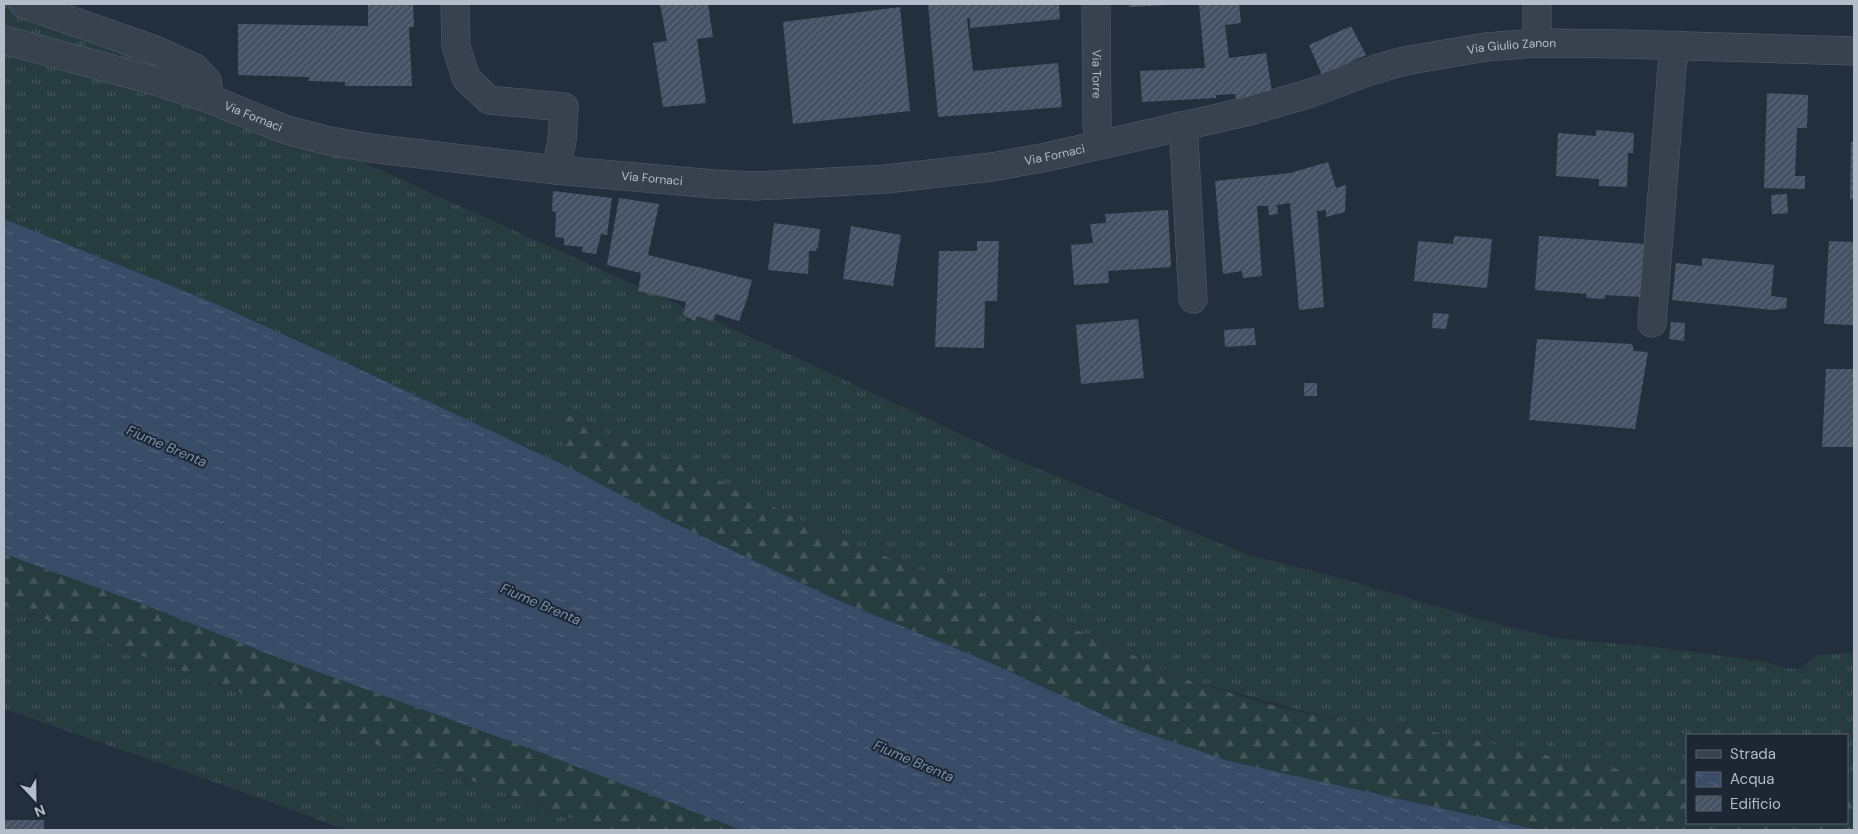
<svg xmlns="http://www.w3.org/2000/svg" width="1858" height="834" viewBox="0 0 1858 834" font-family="'DM Sans',sans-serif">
  <defs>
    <pattern id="grass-tufts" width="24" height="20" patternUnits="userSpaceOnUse" patternTransform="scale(1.25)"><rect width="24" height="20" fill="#263c3f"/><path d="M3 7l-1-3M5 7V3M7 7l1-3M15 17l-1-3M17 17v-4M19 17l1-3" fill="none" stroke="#435659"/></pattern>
    <pattern id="forest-firs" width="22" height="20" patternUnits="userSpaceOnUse" patternTransform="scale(1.25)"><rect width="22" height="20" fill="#263c3f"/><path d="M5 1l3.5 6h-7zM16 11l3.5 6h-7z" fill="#435659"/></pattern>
    <pattern id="water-ripples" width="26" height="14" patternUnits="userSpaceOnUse" patternTransform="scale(1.25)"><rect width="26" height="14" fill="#394c67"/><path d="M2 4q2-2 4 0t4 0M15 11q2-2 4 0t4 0" fill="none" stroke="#53647b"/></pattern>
    <pattern id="building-hatch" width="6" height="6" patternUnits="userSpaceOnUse" patternTransform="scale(1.25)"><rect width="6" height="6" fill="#455162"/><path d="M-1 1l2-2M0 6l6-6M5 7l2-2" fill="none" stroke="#5d6877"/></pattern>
  </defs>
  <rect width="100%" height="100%" fill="#242f3e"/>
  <path fill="url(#grass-tufts)" d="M 4,4 L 24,4 L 108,32 L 329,147 L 793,356 L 1010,457 L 1248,555 L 1322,573 L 1505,626 L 1556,638 L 1655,647 L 1766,662 L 1786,668 L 1800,669 L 1816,655 L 1854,653 L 1854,784 L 1847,784 L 1847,735 L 1687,735 L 1687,779 L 1603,767 L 1419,729 L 1348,723 L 1188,680 L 1086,634 L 830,535 L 741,491 L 556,410 L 570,468 L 340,360 L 209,301 L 4,219 Z
    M 4,605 L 40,617 L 603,830 L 347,830 L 237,790 L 4,709 Z"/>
  <path fill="url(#forest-firs)" d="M 556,410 L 733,487 L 830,535 L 1086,634 L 1188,680 L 1268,704 L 1348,723 L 1419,729 L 1603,767 L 1687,779 L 1687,823 L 1847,823 L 1847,784 L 1854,784 L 1854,830 L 1538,830 L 1229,761 L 1134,729 L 982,659 L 835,599 L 674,523 L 570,468 Z
    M 4,554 L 140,603 L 271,655 L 534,750 L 741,830 L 603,830 L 40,617 L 4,605 Z"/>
  <path fill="url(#water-ripples)" d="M 4,219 L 209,301 L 340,360 L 570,468 L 674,523 L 835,599 L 982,659 L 1134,729 L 1229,761 L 1538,830 L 741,830 L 534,750 L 271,655 L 140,603 L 4,554 Z"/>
  <path fill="url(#building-hatch)" d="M 368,4 L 413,4 L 414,27 L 409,27 L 412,86 L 345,86 L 345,82 L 309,81 L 309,77 L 238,75 L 238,24 L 368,26 Z
    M 660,4 L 708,4 L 713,37 L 697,39 L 706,103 L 663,107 L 653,43 L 667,41 Z
    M 928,4 L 1059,4 L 1060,19 L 970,28 L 970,18 L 967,19 L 973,71 L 1058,63 L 1062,107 L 938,117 Z
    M 1129,4 L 1168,4 L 1168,5 L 1129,7 Z
    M 1199,4 L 1239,4 L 1241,23 L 1225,25 L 1229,58 L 1266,53 L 1272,92 L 1236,99 L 1235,94 L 1216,95 L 1216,98 L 1142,102 L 1140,71 L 1205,68 Z
    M 900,7 L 910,111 L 793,124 L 783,22 Z
    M 1351,26 L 1366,55 L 1322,75 L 1309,45 Z
    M 1767,93 L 1808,95 L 1807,128 L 1797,128 L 1795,176 L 1805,176 L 1805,189 L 1764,188 Z
    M 1596,130 L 1634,133 L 1633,153 L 1628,153 L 1627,187 L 1599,186 L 1599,179 L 1556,176 L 1558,133 L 1596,136 Z
    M 1851,142 L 1854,142 L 1854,199 L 1850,199 Z
    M 1328,162 L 1336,188 L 1346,185 L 1345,212 L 1326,217 L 1326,210 L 1317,211 L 1324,307 L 1299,310 L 1290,203 L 1277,205 L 1278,214 L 1269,215 L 1268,206 L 1257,206 L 1262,276 L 1243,278 L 1242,271 L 1223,274 L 1215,181 L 1290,173 Z
    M 553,191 L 612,198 L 607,235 L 601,234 L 596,254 L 582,252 L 583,247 L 564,245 L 564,238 L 555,237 L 556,212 L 552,211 Z
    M 1787,194 L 1788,213 L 1772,214 L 1771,195 Z
    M 619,198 L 659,204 L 648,255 L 752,280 L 747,299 L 739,321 L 716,314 L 713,321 L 697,316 L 695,321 L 683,315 L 686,302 L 638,291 L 641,273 L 607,265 Z
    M 1168,210 L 1171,267 L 1108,271 L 1109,283 L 1074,285 L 1071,245 L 1093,243 L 1090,224 L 1106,223 L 1105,214 Z
    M 774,223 L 820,229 L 818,247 L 815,251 L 809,251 L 808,274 L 768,270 Z
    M 851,226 L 901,235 L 893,286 L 843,279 Z
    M 1454,236 L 1492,239 L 1487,288 L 1414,281 L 1418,241 L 1453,244 Z
    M 1539,236 L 1645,244 L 1642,297 L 1605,295 L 1605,299 L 1586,298 L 1587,294 L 1535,290 Z
    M 977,241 L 999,241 L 997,301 L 985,301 L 984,348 L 935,347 L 939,251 L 977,251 Z
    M 1829,241 L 1854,242 L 1854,325 L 1824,324 Z
    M 1702,258 L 1774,265 L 1771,296 L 1787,298 L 1786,308 L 1773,310 L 1672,300 L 1676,263 L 1702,266 Z
    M 1433,313 L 1449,314 L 1446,329 L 1432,328 Z
    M 1138,319 L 1144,378 L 1081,384 L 1076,325 Z
    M 1671,322 L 1685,323 L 1684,341 L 1669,339 Z
    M 1254,328 L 1256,345 L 1225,347 L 1224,330 Z
    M 1537,339 L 1632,344 L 1634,351 L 1648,352 L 1635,429 L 1529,420 Z
    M 1826,369 L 1854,369 L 1854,447 L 1822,447 Z
    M 1304,383 L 1317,383 L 1317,396 L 1304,396 Z
    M 4,820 L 44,820 L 44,830 L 4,830 Z"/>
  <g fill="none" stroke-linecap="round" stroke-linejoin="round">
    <defs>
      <g id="minor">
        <path d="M 24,4 L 155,50 L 195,68 L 207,81 L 210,99"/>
        <path d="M 455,4 L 456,46 L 466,78 L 489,100 L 564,107 L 562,140 L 556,170"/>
        <path id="s1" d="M 1096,4 L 1097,125 L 1101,144"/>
        <path d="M 1537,4 L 1537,43"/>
        <path id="s2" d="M 4,40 L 156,81 L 210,99 L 284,129 L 325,140 L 370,148 L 556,170 L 714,184 L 756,186 L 886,179 L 992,167 L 1047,157 L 1249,111 L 1311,93 L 1373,70 L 1404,61 L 1486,47 L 1537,43 L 1623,44 L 1854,51"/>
        <path d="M 1180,126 L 1184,140 L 1193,299"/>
        <path d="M 1652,323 L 1672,67 L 1676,45"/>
      </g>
    </defs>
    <use href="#minor" stroke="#565f6c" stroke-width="29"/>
    <use href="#minor" stroke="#38414e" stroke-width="28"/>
  </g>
  <g text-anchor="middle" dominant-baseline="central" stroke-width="4" stroke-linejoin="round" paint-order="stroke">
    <g font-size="12" fill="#b4bcc9" stroke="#1d2633">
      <text stroke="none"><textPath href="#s2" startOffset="1542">Via Giulio Zanon</textPath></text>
      <text stroke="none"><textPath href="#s1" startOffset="70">Via Torre</textPath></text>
      <text stroke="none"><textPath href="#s2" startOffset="261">Via Fornaci</textPath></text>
      <text stroke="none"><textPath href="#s2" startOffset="1071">Via Fornaci</textPath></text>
      <text stroke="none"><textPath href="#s2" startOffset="666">Via Fornaci</textPath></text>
    </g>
    <g font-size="14" font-style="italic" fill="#7c92b1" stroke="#1d2633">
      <text transform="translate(167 446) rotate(23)">Fiume Brenta</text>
      <text transform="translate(541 604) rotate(23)">Fiume Brenta</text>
      <text transform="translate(914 761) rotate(23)">Fiume Brenta</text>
    </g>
  </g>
  <rect width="1858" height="834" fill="none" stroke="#b4bcc9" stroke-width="10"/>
  <rect x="1686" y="734" width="162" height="90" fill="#1d2633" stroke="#59626f"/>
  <rect x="1696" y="750" width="25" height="8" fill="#38414e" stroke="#59626f"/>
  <text x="1730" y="759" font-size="15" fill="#b4bcc9">Strada</text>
  <rect x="1696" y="772" width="25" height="15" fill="url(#water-ripples)" stroke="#59626f"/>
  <text x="1730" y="784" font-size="15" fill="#b4bcc9">Acqua</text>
  <rect x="1696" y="796" width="25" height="15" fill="url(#building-hatch)" stroke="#59626f"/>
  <text x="1730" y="809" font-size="15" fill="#b4bcc9">Edificio</text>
  <g transform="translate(35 799) rotate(158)" stroke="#1d2633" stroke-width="4" paint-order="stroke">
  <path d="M0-4L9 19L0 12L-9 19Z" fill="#b4bcc9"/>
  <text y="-8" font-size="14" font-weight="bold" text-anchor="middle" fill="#b4bcc9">N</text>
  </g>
</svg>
